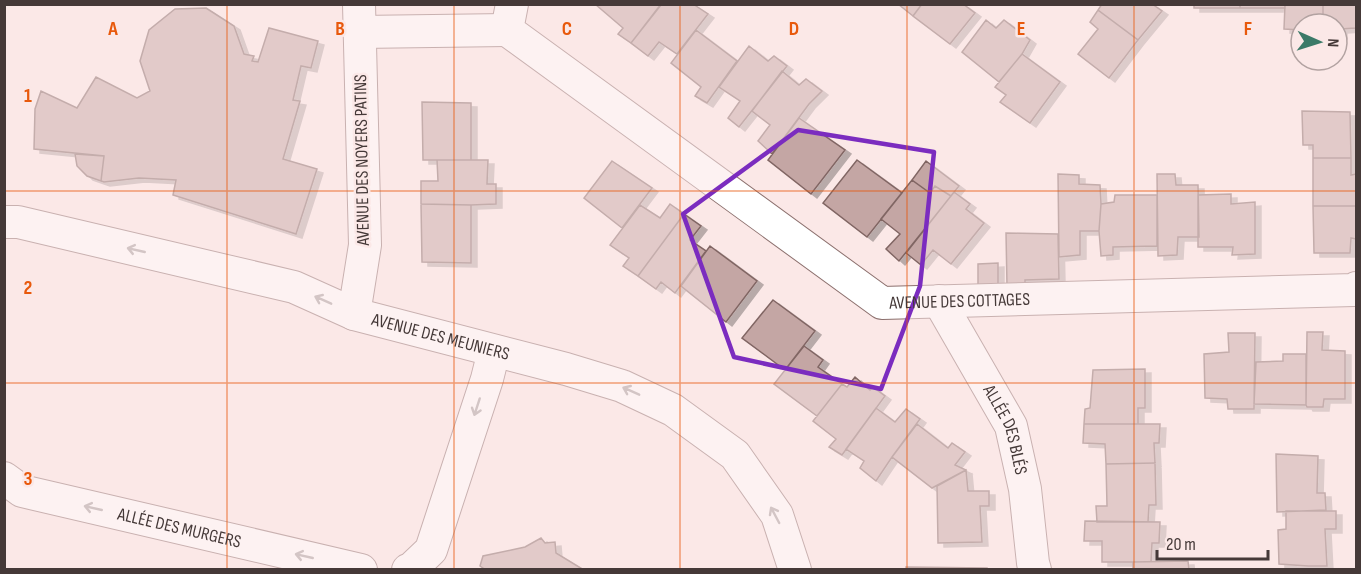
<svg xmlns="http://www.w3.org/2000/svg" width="1361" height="574" viewBox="0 0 1361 574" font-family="'Sofia Sans Condensed',sans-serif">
  <defs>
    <filter id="shadow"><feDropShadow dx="6" dy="4" stdDeviation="0" flood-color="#0004"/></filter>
  </defs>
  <rect width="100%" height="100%" fill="#fbe8e7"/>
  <path fill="#c4a6a4" stroke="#816664" stroke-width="1.5" filter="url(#shadow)" d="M 595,4 L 661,4 L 661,5 L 631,43 L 618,34 L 623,28 Z
    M 693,4 L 708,14 L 677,54 L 659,42 L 648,56 L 631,43 L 661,4 Z
    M 898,4 L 922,4 L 913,16 Z
    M 922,4 L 963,4 L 975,13 L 950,44 L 913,16 Z
    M 1102,4 L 1152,4 L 1162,11 L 1138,40 L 1098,10 Z
    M 1194,4 L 1240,4 L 1240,8 L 1194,8 Z
    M 1240,4 L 1285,4 L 1285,8 L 1240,8 Z
    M 1285,4 L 1323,4 L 1323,24 L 1301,24 L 1301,30 L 1284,29 Z
    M 1323,4 L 1356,4 L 1356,28 L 1341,29 L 1341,35 L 1337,35 L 1337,24 L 1323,24 Z
    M 206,8 L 234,26 L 244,54 L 254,56 L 252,61 L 258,62 L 269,28 L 318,41 L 311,68 L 301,66 L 293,100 L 300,101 L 283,159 L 317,169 L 296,234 L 173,195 L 176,180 L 139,178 L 104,182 L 101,181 L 104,156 L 34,149 L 35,109 L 41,91 L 77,108 L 96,77 L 137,98 L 150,91 L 140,61 L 149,30 L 175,9 Z
    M 1098,10 L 1138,40 L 1109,78 L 1078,54 L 1098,29 L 1090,22 Z
    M 986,20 L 996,28 L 1004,20 L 1030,40 L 1022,54 L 999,82 L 962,52 Z
    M 696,30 L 737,61 L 707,103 L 695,96 L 701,87 L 671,63 Z
    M 749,46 L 768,61 L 774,56 L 787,66 L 739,127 L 728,118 L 740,101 L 719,87 Z
    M 1022,54 L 1060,82 L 1030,123 L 1000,102 L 1006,95 L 995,87 Z
    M 782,71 L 799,85 L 806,79 L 822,91 L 809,104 L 772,154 L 758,141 L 770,125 L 752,111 Z
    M 422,102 L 471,103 L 471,160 L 423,160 Z
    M 1302,111 L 1350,112 L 1351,158 L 1313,158 L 1313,145 L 1303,145 Z
    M 799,118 L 845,150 L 811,194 L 768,160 Z
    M 75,154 L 104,156 L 101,181 L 87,176 L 77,166 Z
    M 1313,158 L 1351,158 L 1351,175 L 1356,174 L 1356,206 L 1313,206 Z
    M 437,160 L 488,160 L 487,184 L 496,184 L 496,204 L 471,205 L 421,204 L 421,181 L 438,181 Z
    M 857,160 L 902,193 L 867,237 L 823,203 Z
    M 612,161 L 652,188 L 622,228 L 584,198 Z
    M 926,161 L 959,186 L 951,196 L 935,186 L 930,193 L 912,180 Z
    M 1058,174 L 1079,175 L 1079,184 L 1100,185 L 1101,204 L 1099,231 L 1080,231 L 1080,255 L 1059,257 Z
    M 1157,174 L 1175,174 L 1176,185 L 1198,185 L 1199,237 L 1178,237 L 1177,255 L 1158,256 Z
    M 912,180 L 930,193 L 935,186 L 951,196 L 899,261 L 886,249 L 900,234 L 881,219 Z
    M 954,192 L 970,204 L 966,209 L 984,223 L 951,264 L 933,250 L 921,265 L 906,253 Z
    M 1231,194 L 1231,204 L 1255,202 L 1255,254 L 1232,255 L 1233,247 L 1198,247 L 1198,195 Z
    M 1115,195 L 1157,195 L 1157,246 L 1113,247 L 1113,255 L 1101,256 L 1099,231 L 1101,204 L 1114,202 Z
    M 421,204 L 471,205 L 471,263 L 422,262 Z
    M 670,204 L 684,214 L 638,276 L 623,266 L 629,258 L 610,245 L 640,205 L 660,218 Z
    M 1313,206 L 1356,206 L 1356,239 L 1351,238 L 1350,253 L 1314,253 Z
    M 684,214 L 701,226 L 690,240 L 706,251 L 675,293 L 661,282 L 656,289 L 638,276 Z
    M 1006,233 L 1058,234 L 1059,279 L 1025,280 L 1025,286 L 1007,286 Z
    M 710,246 L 757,281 L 726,322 L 681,286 Z
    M 998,263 L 998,286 L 978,286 L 978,264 Z
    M 773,300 L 815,331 L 785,370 L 742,338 Z
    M 1307,332 L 1323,332 L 1322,350 L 1345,351 L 1345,399 L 1324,399 L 1323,407 L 1307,407 L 1306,405 Z
    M 1228,333 L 1255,333 L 1254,409 L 1228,409 L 1227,399 L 1205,398 L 1204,354 L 1229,352 Z
    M 804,346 L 823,360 L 818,367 L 842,384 L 817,416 L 774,384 Z
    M 1283,354 L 1306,354 L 1306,405 L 1254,404 L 1256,362 L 1283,361 Z
    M 1145,369 L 1145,408 L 1138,408 L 1138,424 L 1084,424 L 1085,409 L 1090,408 L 1093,370 Z
    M 855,377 L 870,390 L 873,387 L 885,396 L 842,455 L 829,447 L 836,439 L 813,421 L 842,384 L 847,387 Z
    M 876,408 L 895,422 L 906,409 L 920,419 L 892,457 L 876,481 L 860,468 L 864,461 L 846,449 Z
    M 917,424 L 948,448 L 952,443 L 965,452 L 955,465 L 966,470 L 932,488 L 892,457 Z
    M 1084,424 L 1160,424 L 1159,443 L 1154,443 L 1155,463 L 1106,464 L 1105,444 L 1083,443 Z
    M 1276,454 L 1318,456 L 1317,493 L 1325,493 L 1326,510 L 1277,512 Z
    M 1155,463 L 1156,505 L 1149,505 L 1148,522 L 1097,522 L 1096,506 L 1107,506 L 1106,464 Z
    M 966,470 L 968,491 L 989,491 L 989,506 L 980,506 L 982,542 L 938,543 L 937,486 Z
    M 1286,511 L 1336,511 L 1336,529 L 1325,529 L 1327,566 L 1308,566 L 1279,564 L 1278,530 L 1286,529 Z
    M 1085,521 L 1160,522 L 1159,543 L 1152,543 L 1151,562 L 1102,562 L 1102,541 L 1084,541 Z
    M 541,538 L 545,543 L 555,542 L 556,553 L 584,570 L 486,570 L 480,566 L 483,556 L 525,547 Z
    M 1188,561 L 1189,570 L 1133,570 L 1133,562 Z
    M 906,567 L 987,568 L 987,570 L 906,570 Z"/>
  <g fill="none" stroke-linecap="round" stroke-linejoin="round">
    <defs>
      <g id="street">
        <path id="s1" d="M 512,4 L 507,30 L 882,303 L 1354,290 L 1356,288"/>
        <path d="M 359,32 L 507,30"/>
        <path id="s2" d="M 4,222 L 18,222 L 294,287 L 354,314 L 566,369 L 622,386 L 673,410 L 735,455 L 777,515 L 795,570"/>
        <path id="s3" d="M 939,301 L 1011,426 L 1025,489 L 1033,563 L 1035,570"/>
        <path d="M 354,314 L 365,245 L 359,4"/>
        <path id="s4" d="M 4,478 L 22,491 L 361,570"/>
        <path d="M 408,570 L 411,569 L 431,550 L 487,379 L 494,351"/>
      </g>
    </defs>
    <use href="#street" stroke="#8c706e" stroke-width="34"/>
    <use href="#street" stroke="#fff" stroke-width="32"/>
  </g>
  <defs><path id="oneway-shaft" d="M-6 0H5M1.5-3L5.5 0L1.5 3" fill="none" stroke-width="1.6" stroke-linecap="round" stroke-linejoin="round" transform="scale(1.5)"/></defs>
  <g stroke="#a29c9c">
    <use href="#oneway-shaft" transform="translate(136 250) rotate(-167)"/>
    <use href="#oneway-shaft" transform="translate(323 300) rotate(-156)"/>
    <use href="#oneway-shaft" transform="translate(631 391) rotate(-156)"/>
    <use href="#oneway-shaft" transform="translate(477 407) rotate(108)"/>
    <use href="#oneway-shaft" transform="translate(93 508) rotate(-167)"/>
    <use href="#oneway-shaft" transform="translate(775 515) rotate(-118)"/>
    <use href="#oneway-shaft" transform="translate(304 556) rotate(-167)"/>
  </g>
  <path d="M0 0H1361V574H0ZM 798,130 L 934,152 L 920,286 L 881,389 L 734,357 L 683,214 Z" fill="#fbe8e7" fill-opacity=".55" fill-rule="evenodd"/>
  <path fill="none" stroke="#7b2cbf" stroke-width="4.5" stroke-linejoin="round" d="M 798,130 L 934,152 L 920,286 L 881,389 L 734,357 L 683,214 Z"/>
  <path fill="none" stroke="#e8590c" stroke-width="1.5" stroke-opacity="0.55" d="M 227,4 L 227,570M 454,4 L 454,570M 680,4 L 680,570M 907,4 L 907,570M 1134,4 L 1134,570M 4,191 L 1356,191M 4,383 L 1356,383"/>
  <g text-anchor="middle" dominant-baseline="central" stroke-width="5" stroke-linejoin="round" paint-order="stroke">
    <g font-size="18" fill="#453938" stroke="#fbe8e7">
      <text transform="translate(362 160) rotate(-91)">AVENUE DES NOYERS PATINS</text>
      <text stroke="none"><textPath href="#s1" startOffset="568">AVENUE DES COTTAGES</textPath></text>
      <text stroke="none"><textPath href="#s2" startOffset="453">AVENUE DES MEUNIERS</textPath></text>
      <text stroke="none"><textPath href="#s3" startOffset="146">ALLÉE DES BLÉS</textPath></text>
      <text stroke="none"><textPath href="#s4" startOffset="184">ALLÉE DES MURGERS</textPath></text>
    </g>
  </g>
  <g font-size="20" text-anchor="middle" font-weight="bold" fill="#e8590c" stroke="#fbe8e7" stroke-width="5" stroke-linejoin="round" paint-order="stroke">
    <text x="113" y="35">A</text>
    <text x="340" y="35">B</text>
    <text x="567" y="35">C</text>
    <text x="794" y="35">D</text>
    <text x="1021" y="35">E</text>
    <text x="1248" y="35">F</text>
    <text x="28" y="102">1</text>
    <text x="28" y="294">2</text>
    <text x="28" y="485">3</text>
  </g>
  <rect width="1361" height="574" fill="none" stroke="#453938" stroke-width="12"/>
  <g transform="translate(1319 42) rotate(93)"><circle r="28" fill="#fbe8e7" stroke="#b2a2a1" stroke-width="1.5"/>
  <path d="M0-4.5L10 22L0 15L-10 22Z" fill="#3b7a68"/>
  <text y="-9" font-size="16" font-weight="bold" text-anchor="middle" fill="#453938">N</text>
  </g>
  <path d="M1157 550v9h111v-9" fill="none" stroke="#453938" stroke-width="3"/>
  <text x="1166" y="550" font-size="18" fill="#453938" stroke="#fbe8e7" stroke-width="4.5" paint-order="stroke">20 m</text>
</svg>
